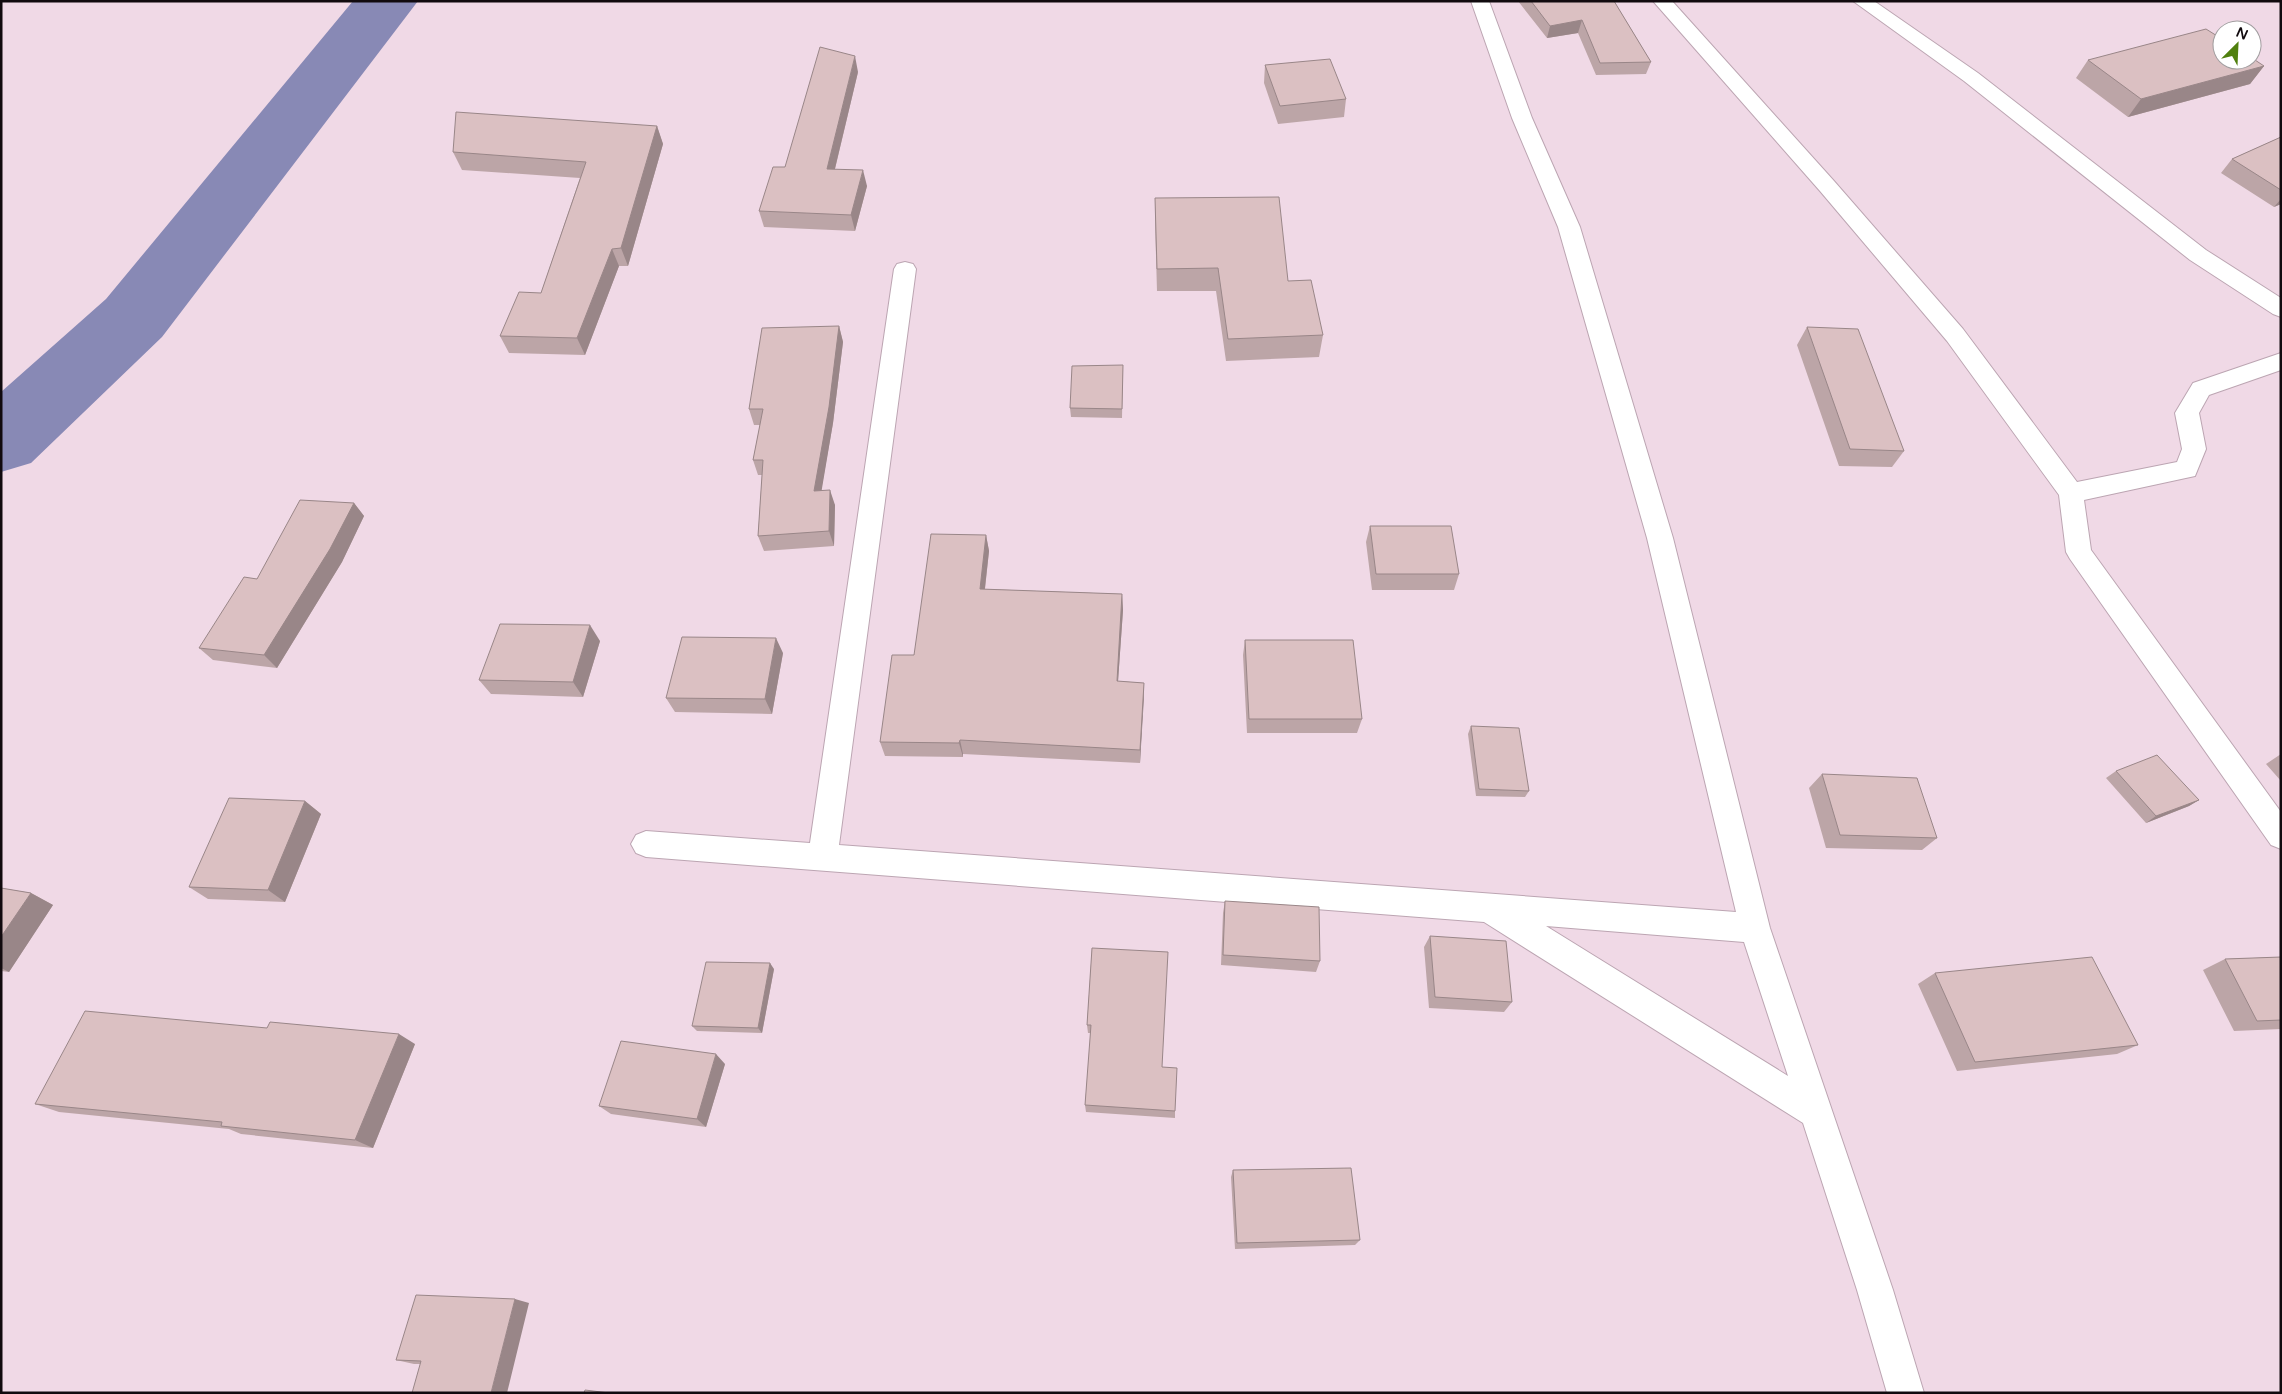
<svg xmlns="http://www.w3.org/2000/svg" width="2282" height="1394" viewBox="0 0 2282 1394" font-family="'Varela Round',sans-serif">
  <rect width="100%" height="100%" fill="#f0d9e6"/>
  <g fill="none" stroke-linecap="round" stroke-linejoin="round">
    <path fill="#8889b5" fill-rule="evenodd" d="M 353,1 L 418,1 L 162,337 L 31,463 L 1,472 L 1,392 L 106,299 Z"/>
    <defs>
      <path id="minor" d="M 1471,1 L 1489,1 L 1532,118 L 1580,227 L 1673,538 L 1770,928 L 1893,1290 L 1924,1393 L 1887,1393 L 1857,1290 L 1803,1123 L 1484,922 L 646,857 L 636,853 L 631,844 L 636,835 L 646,831 L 810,843 L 894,269 L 897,264 L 905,262 L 913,264 L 916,269 L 839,845 L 1736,912 L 1647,538 L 1558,227 L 1512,118 ZM 1546,926 L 1744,942 L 1788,1076 Z
        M 1653,1 L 1672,1 L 1834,181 L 1963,329 L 2077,482 L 2177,462 L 2182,449 L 2175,413 L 2193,383 L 2281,353 L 2281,370 L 2209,395 L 2199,413 L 2206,449 L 2195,476 L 2084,500 L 2091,550 L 2281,812 L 2281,849 L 2271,845 L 2070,559 L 2066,552 L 2059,495 L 1947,341 L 1820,191 Z
        M 1853,1 L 1874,1 L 1978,73 L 2206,250 L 2281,298 L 2281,317 L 2273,314 L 2190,260 L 1964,81 Z"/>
    </defs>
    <use href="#minor" stroke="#bca5b2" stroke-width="2"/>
    <use href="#minor" fill="#fff" fill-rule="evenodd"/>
  </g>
  <path fill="#bca5a7" d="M 1518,1 L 1614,1 L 1651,62 L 1646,74 L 1596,75 L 1578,33 L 1547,38 Z
    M 2088,60 L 2264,66 L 2250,84 L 2128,117 L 2076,78 Z
    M 1265,65 L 1346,99 L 1344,117 L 1278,124 L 1264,83 Z
    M 858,72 L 835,169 L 867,186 L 855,231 L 764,227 L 759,211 L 785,167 Z
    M 657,126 L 663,144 L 628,266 L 619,266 L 585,355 L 509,353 L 500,336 L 541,293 L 580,178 L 462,170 L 453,152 Z
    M 2281,137 L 2281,204 L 2274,207 L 2221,173 L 2232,159 Z
    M 1155,198 L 1288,281 L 1323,335 L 1319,357 L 1226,361 L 1216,291 L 1157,291 L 1155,220 Z
    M 839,326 L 843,342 L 833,423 L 821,491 L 835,505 L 834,546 L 764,551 L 758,536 L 762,475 L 758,475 L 753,460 L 760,425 L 754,425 L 749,409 Z
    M 1807,327 L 1904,451 L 1892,467 L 1839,466 L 1797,345 Z
    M 1123,365 L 1122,418 L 1071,417 L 1070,408 Z
    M 354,503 L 364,516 L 342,562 L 277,668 L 213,660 L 199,648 L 257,579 Z
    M 1370,526 L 1459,574 L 1454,590 L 1372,590 L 1366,542 Z
    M 986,535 L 989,551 L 985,589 L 1122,594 L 1123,610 L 1118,681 L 1144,683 L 1140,763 L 963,754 L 963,757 L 885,756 L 880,742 L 914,655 Z
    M 1245,640 L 1362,719 L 1357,733 L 1247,733 L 1243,655 Z
    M 600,641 L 583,697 L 491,694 L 479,680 Z
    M 783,653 L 772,714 L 675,712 L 666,698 Z
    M 1471,726 L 1529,791 L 1525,797 L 1476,796 L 1468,734 Z
    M 2281,754 L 2281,781 L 2266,764 Z
    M 2116,771 L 2199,800 L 2189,806 L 2146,823 L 2106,778 Z
    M 1822,774 L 1937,838 L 1922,850 L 1826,848 L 1809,788 Z
    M 305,801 L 321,814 L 285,902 L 208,899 L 189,887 Z
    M 1,888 L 31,893 L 53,905 L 9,972 L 1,971 Z
    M 1225,901 L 1320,961 L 1316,972 L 1221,965 L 1223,913 Z
    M 1430,936 L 1512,1002 L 1504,1012 L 1429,1008 L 1424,947 Z
    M 1092,948 L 1162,1067 L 1175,1111 L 1175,1118 L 1086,1112 L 1085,1105 L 1091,1033 L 1088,1033 L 1087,1025 Z
    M 2281,957 L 2281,1029 L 2234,1031 L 2203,970 L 2225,959 Z
    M 774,969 L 762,1033 L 697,1031 L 692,1026 Z
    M 1935,973 L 2138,1045 L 2117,1054 L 1957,1071 L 1918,984 Z
    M 415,1044 L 373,1148 L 241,1134 L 229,1129 L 59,1112 L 35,1104 Z
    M 725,1064 L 706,1127 L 611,1114 L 599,1106 Z
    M 1233,1170 L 1360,1240 L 1355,1245 L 1235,1249 L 1231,1177 Z
    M 529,1303 L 420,1364 L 414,1364 L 396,1360 Z"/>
  <path fill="#998688" d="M 1582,20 L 1578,33 L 1547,38 L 1550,26 Z
    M 855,56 L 858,72 L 831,185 L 827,169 Z
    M 2264,66 L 2250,84 L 2128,117 L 2141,99 Z
    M 657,126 L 663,144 L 628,266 L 621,248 Z
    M 863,170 L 867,186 L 855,231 L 851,215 Z
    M 2281,199 L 2281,204 L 2274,207 Z
    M 612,249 L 619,266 L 585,355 L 577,338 Z
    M 839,326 L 843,342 L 833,423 L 819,506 L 814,491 Z
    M 830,490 L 835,505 L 834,546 L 829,531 Z
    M 354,503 L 364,516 L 342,562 L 277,668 L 264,655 Z
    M 986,535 L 989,551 L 983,605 L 980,589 Z
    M 1122,594 L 1123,610 L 1117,696 L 1117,681 Z
    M 590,625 L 600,641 L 583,697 L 573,682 Z
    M 776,638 L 783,653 L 772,714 L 765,699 Z
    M 1144,683 L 1144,697 L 1140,763 L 1140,750 Z
    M 960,740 L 963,754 L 963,757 L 959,743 Z
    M 2199,800 L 2189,806 L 2146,823 L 2156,816 Z
    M 305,801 L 321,814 L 285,902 L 268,890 Z
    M 31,893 L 53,905 L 9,972 L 1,968 L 1,937 Z
    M 770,963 L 774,969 L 762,1033 L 758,1028 Z
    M 399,1034 L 415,1044 L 373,1148 L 355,1140 Z
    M 716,1054 L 725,1064 L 706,1127 L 697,1119 Z
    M 515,1299 L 529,1303 L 507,1393 L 491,1393 Z"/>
  <path fill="#dbc0c2" stroke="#998688" d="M 1531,1 L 1614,1 L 1651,62 L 1600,63 L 1582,20 L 1550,26 Z
    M 2206,29 L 2222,39 L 2222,60 L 2252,60 L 2252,58 L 2264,66 L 2141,99 L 2088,60 Z
    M 820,47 L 855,56 L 827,169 L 863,170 L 851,215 L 759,211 L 773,167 L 785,167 Z
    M 1330,59 L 1346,99 L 1280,106 L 1265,65 Z
    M 456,112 L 657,126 L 621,248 L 612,249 L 577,338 L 500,336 L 519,292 L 541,293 L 586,162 L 453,152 Z
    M 2281,137 L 2281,190 L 2232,159 Z
    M 1279,197 L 1288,281 L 1311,280 L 1323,335 L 1228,339 L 1218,268 L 1157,269 L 1155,198 Z
    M 839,326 L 829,407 L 814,491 L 830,490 L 829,531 L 758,536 L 763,460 L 753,460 L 763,409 L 749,409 L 762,328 Z
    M 1807,327 L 1858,329 L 1904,451 L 1850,449 Z
    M 1123,365 L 1122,409 L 1070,408 L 1072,366 Z
    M 300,500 L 354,503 L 330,549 L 264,655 L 199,648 L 244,577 L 257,579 Z
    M 1370,526 L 1451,526 L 1459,574 L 1376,574 Z
    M 931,534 L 986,535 L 980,589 L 1122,594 L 1117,681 L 1144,683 L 1140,750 L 960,740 L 959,743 L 880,742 L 892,655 L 914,655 Z
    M 500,624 L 590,625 L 573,682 L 479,680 Z
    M 682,637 L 776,638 L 765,699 L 666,698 Z
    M 1245,640 L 1353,640 L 1362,719 L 1249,719 Z
    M 1471,726 L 1519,728 L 1529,791 L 1479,789 Z
    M 2157,755 L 2199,800 L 2156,816 L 2116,771 Z
    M 1822,774 L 1917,778 L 1937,838 L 1840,835 Z
    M 229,798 L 305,801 L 268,890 L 189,887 Z
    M 1,888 L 31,893 L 1,937 Z
    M 1225,901 L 1319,907 L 1320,961 L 1223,955 Z
    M 1430,936 L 1506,941 L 1512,1002 L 1435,997 Z
    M 1092,948 L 1168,952 L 1162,1067 L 1177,1068 L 1175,1111 L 1085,1105 L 1091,1025 L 1087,1025 Z
    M 2092,957 L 2138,1045 L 1975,1062 L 1935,973 Z
    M 2281,957 L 2281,1020 L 2257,1021 L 2225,959 Z
    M 706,962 L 770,963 L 758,1028 L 692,1026 Z
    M 85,1011 L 267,1028 L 270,1022 L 399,1034 L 355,1140 L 221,1126 L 222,1122 L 35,1104 Z
    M 621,1041 L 716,1054 L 697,1119 L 599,1106 Z
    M 1351,1168 L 1360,1240 L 1237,1243 L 1233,1170 Z
    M 416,1295 L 515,1299 L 491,1393 L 412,1393 L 421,1361 L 396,1360 Z
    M 585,1390 L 609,1393 L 584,1393 Z"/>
  <rect width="2282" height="1394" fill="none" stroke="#110a0e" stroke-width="5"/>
  <g transform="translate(2237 45) rotate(24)"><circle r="24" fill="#ffffff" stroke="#a09d9f"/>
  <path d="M0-4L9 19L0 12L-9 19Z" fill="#50800e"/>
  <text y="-8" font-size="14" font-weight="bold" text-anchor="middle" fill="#110a0e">N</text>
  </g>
</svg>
